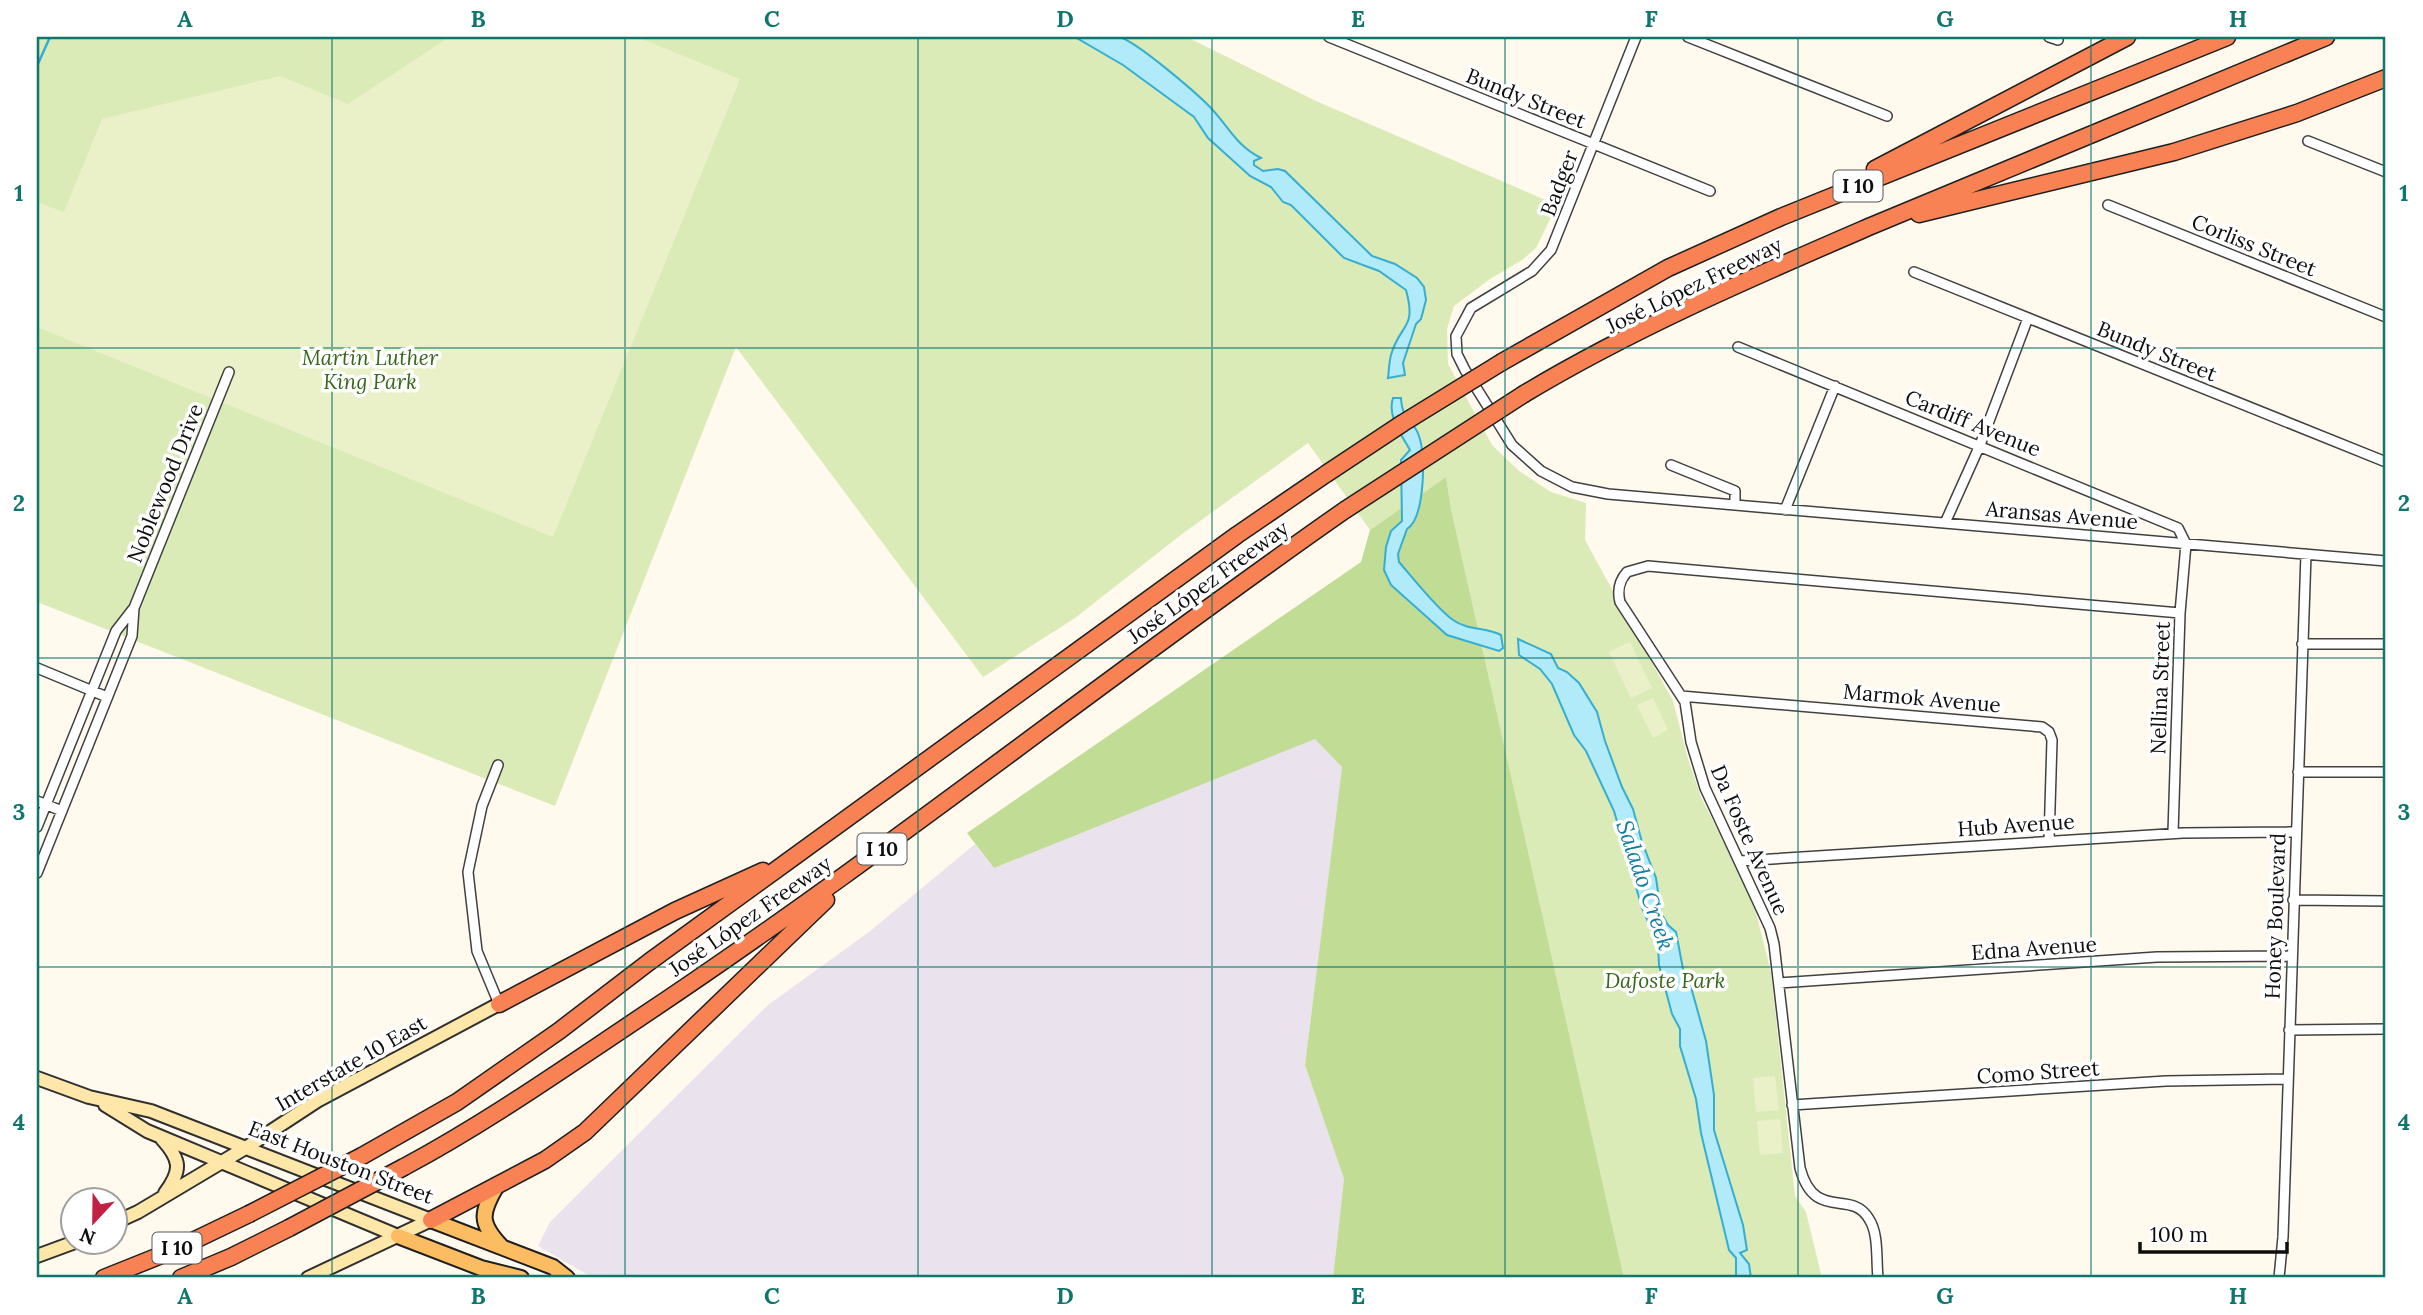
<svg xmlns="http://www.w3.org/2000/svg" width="2423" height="1315" viewBox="0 0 2423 1315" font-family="Lora,serif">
  <rect width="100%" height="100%" fill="#fff9ee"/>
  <path fill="#eae2ed" d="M 1315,738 L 1342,767 L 1305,1065 L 1344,1179 L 1333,1278 L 593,1278 L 538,1246 L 550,1222 L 768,1005 L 869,932 L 975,844 L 994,868 Z"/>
  <path fill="#daebb7" d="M 37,37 L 1187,37 L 1316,101 L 1557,205 L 1536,248 L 1522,260 L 1490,279 L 1454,306 L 1447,329 L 1448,364 L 1492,445 L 1519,471 L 1551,492 L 1586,503 L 1585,540 L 1673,701 L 1688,759 L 1701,797 L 1753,901 L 1771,972 L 1795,1196 L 1806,1212 L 1822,1278 L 1624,1278 L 1451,509 L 1446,477 L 1370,530 L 1308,443 L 1182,534 L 1075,618 L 983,677 L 736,347 L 555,806 L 37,602 Z"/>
  <path fill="#c1dc95" d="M 1446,477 L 1451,509 L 1624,1278 L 1333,1278 L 1344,1179 L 1305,1065 L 1342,767 L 1315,739 L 994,868 L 967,833 L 1361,562 L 1370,530 Z"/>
  <path fill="#eaf1c9" d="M 449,37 L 637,37 L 740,79 L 553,537 L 37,327 L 37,202 L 64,212 L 102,119 L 280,76 L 348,104 Z
    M 1630,642 L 1652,688 L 1631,698 L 1609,652 Z
    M 1653,698 L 1668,730 L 1653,738 L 1637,705 Z
    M 1775,1076 L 1779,1110 L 1756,1112 L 1753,1078 Z
    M 1780,1119 L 1783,1153 L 1760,1155 L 1757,1121 Z"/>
  <path fill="#b1eaf8" stroke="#36aed1" stroke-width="2" d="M 1075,37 C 1089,37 1106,34 1119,37 C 1136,41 1194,91 1209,106 C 1228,125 1235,145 1261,158 L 1254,161 L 1254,165 L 1263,171 L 1278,169 L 1285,171 L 1372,256 L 1395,264 L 1417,278 L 1424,287 L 1426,300 L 1421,319 L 1416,324 L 1403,363 L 1405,375 L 1388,378 C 1389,371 1389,362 1391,355 C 1400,323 1417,330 1406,290 L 1379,271 L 1344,258 L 1291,205 L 1283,202 L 1271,187 L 1250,176 L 1208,138 L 1194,117 L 1123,65 Z
    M 1393,398 L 1401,398 C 1402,421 1414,420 1419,436 C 1426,454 1425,518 1407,529 L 1398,554 L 1399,562 C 1412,577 1438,610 1453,620 C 1469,631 1486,627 1501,635 L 1503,648 L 1499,651 L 1447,635 L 1391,585 L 1384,570 L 1386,547 L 1391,531 L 1402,521 L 1401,460 L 1410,450 C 1401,434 1387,416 1393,398 Z
    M 1518,639 L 1551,654 L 1558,668 L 1567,672 L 1579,683 L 1597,712 L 1605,741 L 1622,787 L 1633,809 L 1642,842 L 1656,878 L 1661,913 L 1668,925 L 1676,932 L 1683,969 L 1691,987 L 1706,1041 L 1714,1095 L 1714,1130 L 1743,1225 L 1747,1250 L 1740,1253 L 1749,1264 L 1751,1278 L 1736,1278 L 1736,1258 L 1729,1250 L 1701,1133 L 1696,1099 L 1680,1046 L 1680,1029 L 1672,1014 L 1659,965 L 1658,945 L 1642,908 L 1614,811 L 1586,751 L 1574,735 L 1552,684 L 1540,669 L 1519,655 Z"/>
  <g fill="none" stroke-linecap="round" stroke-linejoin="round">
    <path stroke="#36aed1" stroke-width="2.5" d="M 37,66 L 50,37"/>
    <defs>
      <path id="minor" d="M 1329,37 L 1710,191
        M 1636,37 L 1551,250 L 1532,271 L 1471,308 L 1456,336 L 1457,354 L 1465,370 L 1512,445 L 1541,471 L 1572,487 L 1608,494 L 1735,505 L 1735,491 L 1671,465
        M 1688,37 L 1887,116
        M 2049,37 L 2058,40
        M 2308,141 L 2386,172
        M 2108,205 L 2386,317
        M 1914,272 L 2386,462
        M 1738,347 L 2178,528 L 2186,544 L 2180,613 L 2173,833
        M 1735,505 L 2386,561
        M 1785,510 L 1835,386
        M 1945,523 L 1980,445 L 2028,318
        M 2302,644 L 2386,644
        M 37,668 L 107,697
        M 1681,696 L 2042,727 L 2049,732 L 2052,740 L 2049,841
        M 498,765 L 482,806 L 468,872 L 477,951 L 499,1004
        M 2298,772 L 2386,772
        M 37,801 L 62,811
        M 37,827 L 116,631 L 133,609
        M 1740,861 L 2183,833 L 2295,832
        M 37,873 L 132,636 L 134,608 L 229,372
        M 2293,900 L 2386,901
        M 1779,983 L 2157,957 L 2292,956
        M 2289,1030 L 2386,1029
        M 1792,1105 L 2166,1081 L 2287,1079
        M 1878,1278 C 1876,1260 1879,1234 1869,1219 C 1851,1188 1815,1223 1800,1168 L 1774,944 L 1770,928 L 1705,788 L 1691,742 L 1685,702 L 1620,602 C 1617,590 1619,581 1627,572 L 1648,566 L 2180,613
        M 2279,1278 L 2283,1237 L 2306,554"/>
      <path id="secondary" d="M 37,1078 L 89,1097 L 151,1111 L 431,1220
        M 105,1105 L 147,1131 L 398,1236
        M 162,1139 C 181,1160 182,1170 165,1193
        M 116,1222 L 138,1212 L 247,1147 L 317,1101 L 499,1004
        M 37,1256 L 75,1242
        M 308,1278 L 431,1220"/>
      <path id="primary" d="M 496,1187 C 481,1213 479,1223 501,1246
        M 431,1220 L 553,1267 L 567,1278
        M 398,1236 L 481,1268 L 521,1278"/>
      <path id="motorway" d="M 1875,169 L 2127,37
        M 1919,214 L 2174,152 L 2297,113 L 2386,78
        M 1502,362 L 1668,268 L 1781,217 L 2227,37
        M 1524,394 C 1634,328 1753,277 1871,226 C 2022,162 2174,100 2326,37
        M 499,1004 L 675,911 L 763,871
        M 362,1156 L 457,1102 L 559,1031 L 649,962 L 791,859 L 1237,535 L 1326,474
        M 404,1167 C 486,1123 560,1071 638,1019 C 880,858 1107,676 1345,510
        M 431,1220 L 545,1160 L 585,1132 L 826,900
        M 104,1278 L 174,1250 L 249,1214
        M 181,1278 L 231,1257 L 289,1228"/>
    </defs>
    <use href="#minor" stroke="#414141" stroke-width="12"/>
    <use href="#secondary" stroke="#303030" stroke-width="16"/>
    <use href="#primary" stroke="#1f1f1f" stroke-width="18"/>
    <use href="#motorway" stroke="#1f1f1f" stroke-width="19"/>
    <use href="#minor" stroke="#fff" stroke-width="9"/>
    <use href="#secondary" stroke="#ffe7a9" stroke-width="12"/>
    <use href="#primary" stroke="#fcbc61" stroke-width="14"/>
    <use href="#motorway" stroke="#f88253" stroke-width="16"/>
    <defs>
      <path id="motorway-bridge" d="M 1326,474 L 1403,423 L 1502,362
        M 1345,510 L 1524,394
        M 249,1214 L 362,1156
        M 289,1228 L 404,1167"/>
    </defs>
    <use href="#motorway-bridge" stroke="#1f1f1f" stroke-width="19" stroke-linecap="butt"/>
    <use href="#motorway-bridge" stroke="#f88253" stroke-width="16"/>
  </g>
  <path fill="none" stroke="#0f766e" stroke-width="2" stroke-opacity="0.55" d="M 332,37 L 332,1278M 625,37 L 625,1278M 918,37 L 918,1278M 1212,37 L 1212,1278M 1505,37 L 1505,1278M 1798,37 L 1798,1278M 2091,37 L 2091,1278M 37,348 L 2386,348M 37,658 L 2386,658M 37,967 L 2386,967"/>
  <g text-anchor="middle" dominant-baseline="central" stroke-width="7" stroke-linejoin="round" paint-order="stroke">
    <g fill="#fff" stroke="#565656" stroke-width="2">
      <rect x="1833.5" y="170.5" width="49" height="31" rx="5"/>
      <rect x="857.5" y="833.5" width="49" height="31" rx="5"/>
      <rect x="152.5" y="1232.5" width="49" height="31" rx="5"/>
    </g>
    <g font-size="19" font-weight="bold" fill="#0e0e0e">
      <text x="1858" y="186">I 10</text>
      <text x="882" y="849">I 10</text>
      <text x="177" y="1248">I 10</text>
    </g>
    <g font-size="21" fill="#0e0e0e" stroke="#fff">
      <text transform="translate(1526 98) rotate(22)">Bundy Street</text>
      <text transform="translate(1559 183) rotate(-69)">Badger</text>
      <text transform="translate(2254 245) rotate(22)">Corliss Street</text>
      <text transform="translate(1694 285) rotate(-26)">José López Freeway</text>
      <text transform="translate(2157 351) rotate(22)">Bundy Street</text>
      <text transform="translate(1973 423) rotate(22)">Cardiff Avenue</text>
      <text transform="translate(165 483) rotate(-68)">Noblewood Drive</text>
      <text transform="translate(2062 515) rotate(5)">Aransas Avenue</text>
      <text transform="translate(1208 582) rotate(-36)">José López Freeway</text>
      <text transform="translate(2160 688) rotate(-88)">Nellina Street</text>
      <text transform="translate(1922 698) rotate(5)">Marmok Avenue</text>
      <text transform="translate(2016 825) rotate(-4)">Hub Avenue</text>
      <text transform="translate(1750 840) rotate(66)">Da Foste Avenue</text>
      <text transform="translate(750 916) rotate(-35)">José López Freeway</text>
      <text transform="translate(2275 916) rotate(-88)">Honey Boulevard</text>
      <text transform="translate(2034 948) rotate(-4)">Edna Avenue</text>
      <text transform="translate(351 1063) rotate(-30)">Interstate 10 East</text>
      <text transform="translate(2038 1072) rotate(-4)">Como Street</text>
      <text transform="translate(341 1162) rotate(21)">East Houston Street</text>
    </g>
    <g font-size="21" font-style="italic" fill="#38671c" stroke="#fff">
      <text x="370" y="357">Martin Luther<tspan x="370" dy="24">King Park</tspan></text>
      <text x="1665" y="980">Dafoste Park</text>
    </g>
    <g font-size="23" font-style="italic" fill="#137da3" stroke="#fff">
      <text transform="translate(1646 885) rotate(71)">Salado Creek</text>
    </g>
  </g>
  <rect width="2423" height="1315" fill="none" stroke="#ffffff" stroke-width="77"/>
  <g transform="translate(94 1221) rotate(202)"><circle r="33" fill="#ffffff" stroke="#9f9f9f" stroke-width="2"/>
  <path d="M0-5L12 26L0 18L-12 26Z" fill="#c22144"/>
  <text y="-10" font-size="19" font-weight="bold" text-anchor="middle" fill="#0e0e0e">N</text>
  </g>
  <path d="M2140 1242v10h147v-10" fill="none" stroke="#0e0e0e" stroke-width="3.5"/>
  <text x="2150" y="1242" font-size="21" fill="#0e0e0e" stroke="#ffffff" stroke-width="5" paint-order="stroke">100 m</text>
  <rect x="38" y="38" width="2346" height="1238" fill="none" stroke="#0f766e" stroke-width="2.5"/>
  <g font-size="23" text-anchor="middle" font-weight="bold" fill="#0f766e">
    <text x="185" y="27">A</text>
    <text x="478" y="27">B</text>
    <text x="772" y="27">C</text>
    <text x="1065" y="27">D</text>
    <text x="1358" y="27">E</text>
    <text x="1651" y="27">F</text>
    <text x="1945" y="27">G</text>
    <text x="2238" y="27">H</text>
    <text x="19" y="201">1</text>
    <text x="2404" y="201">1</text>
    <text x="19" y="511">2</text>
    <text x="2404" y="511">2</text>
    <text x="19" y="820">3</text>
    <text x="2404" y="820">3</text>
    <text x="19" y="1130">4</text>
    <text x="2404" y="1130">4</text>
    <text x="185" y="1304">A</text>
    <text x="478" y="1304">B</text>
    <text x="772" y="1304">C</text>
    <text x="1065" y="1304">D</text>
    <text x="1358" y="1304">E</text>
    <text x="1651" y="1304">F</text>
    <text x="1945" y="1304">G</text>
    <text x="2238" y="1304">H</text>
  </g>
</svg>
